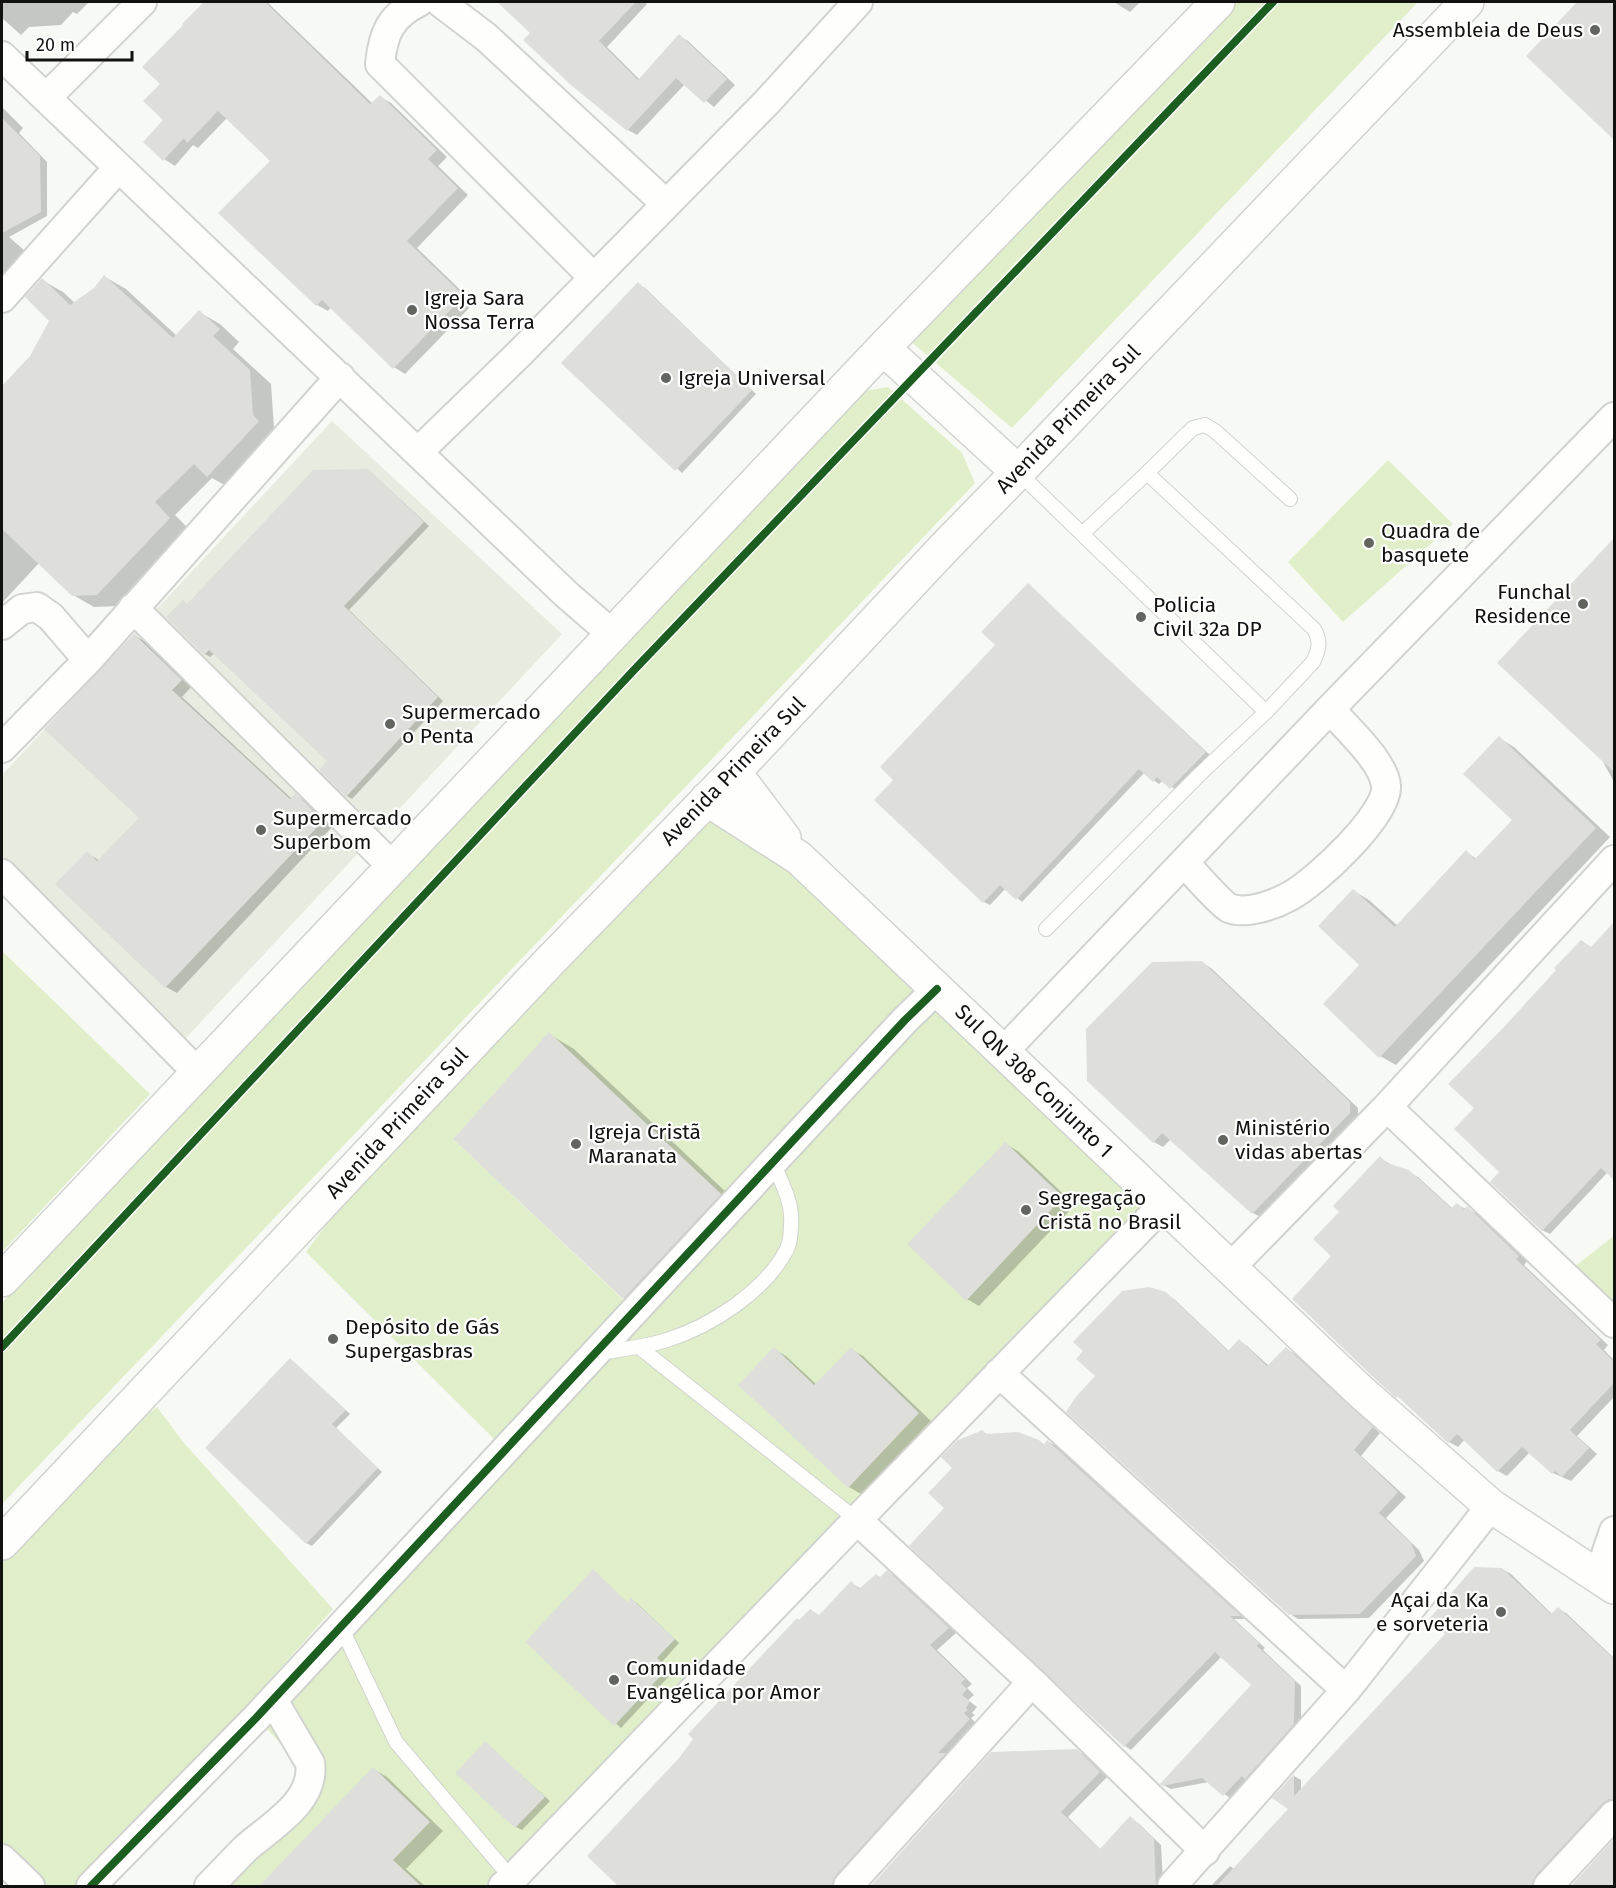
<svg xmlns="http://www.w3.org/2000/svg" width="1616" height="1888" viewBox="0 0 1616 1888" font-family="'Fira Sans',sans-serif">
  <rect width="100%" height="100%" fill="#f7f9f4"/>
  <path fill="#e7ebe0" d="M 332,421 L 562,634 L 185,1039 L 2,869 L 2,775 Z"/>
  <path fill="#e0efc9" fill-rule="evenodd" d="M 1236,2 L 1418,2 L 1012,428 L 908,339 Z
    M 888,387 L 962,453 L 975,483 L 2,1504 L 2,1303 L 866,391 Z
    M 1388,460 L 1453,524 L 1343,622 L 1288,562 Z
    M 722,780 L 1157,1204 L 503,1886 L 194,1886 L 308,1771 L 257,1719 L 499,1444 L 306,1252 L 420,1098 ZM 549,1033 L 733,1205 L 635,1311 L 453,1139 Z
    M 2,951 L 150,1094 L 2,1252 Z
    M 1614,1236 L 1614,1339 L 1556,1281 Z
    M 157,1407 L 184,1443 L 333,1609 L 87,1886 L 41,1886 L 2,1848 L 2,1542 L 53,1489 Z"/>
  <path fill="#0003" d="M 2,2 L 89,2 L 77,14 L 73,12 L 61,25 L 29,27 L 21,35 L 2,18 Z
    M 206,2 L 267,2 L 373,104 L 380,97 L 391,103 L 447,157 L 438,166 L 468,195 L 417,248 L 474,303 L 405,374 L 394,367 L 331,307 L 328,311 L 317,305 L 272,161 L 227,118 L 198,148 L 193,145 L 175,166 L 164,159 L 165,119 L 162,84 L 145,67 Z
    M 525,2 L 645,2 L 647,4 L 607,47 L 640,80 L 679,36 L 688,41 L 735,85 L 714,107 L 685,84 L 637,135 L 628,130 L 513,14 Z
    M 1114,2 L 1140,2 L 1130,12 Z
    M 1579,2 L 1614,2 L 1614,137 L 1528,56 Z
    M 2,107 L 23,128 L 19,133 L 47,162 L 47,216 L 9,237 L 25,251 L 2,276 Z
    M 105,277 L 126,289 L 177,336 L 199,312 L 220,324 L 239,342 L 233,349 L 271,384 L 274,428 L 279,434 L 228,487 L 212,478 L 175,515 L 190,530 L 119,606 L 94,607 L 73,595 L 39,563 L 2,603 L 2,388 L 31,357 L 51,321 L 42,280 L 63,292 L 75,303 L 95,289 Z
    M 644,287 L 756,394 L 682,473 L 563,363 Z
    M 368,471 L 374,475 L 429,526 L 349,610 L 443,701 L 352,799 L 347,796 L 329,761 L 215,653 L 210,657 L 205,654 L 168,617 L 183,602 L 188,605 Z
    M 1611,544 L 1614,547 L 1614,782 L 1601,758 Z
    M 1028,585 L 1211,756 L 1177,791 L 1163,780 L 1159,784 L 1144,773 L 1022,902 L 1006,888 L 990,905 L 984,902 L 896,780 L 997,645 Z
    M 134,635 L 144,641 L 191,687 L 182,697 L 292,799 L 296,795 L 306,801 L 332,827 L 177,993 L 166,987 L 58,884 L 87,853 L 100,861 L 141,818 Z
    M 1499,738 L 1514,747 L 1610,837 L 1396,1065 L 1380,1056 L 1361,965 L 1354,891 L 1369,900 L 1398,926 L 1466,852 L 1477,859 L 1514,820 Z
    M 1610,929 L 1614,932 L 1614,1178 L 1608,1172 L 1550,1234 L 1542,1230 L 1501,1172 L 1476,1108 L 1592,948 Z
    M 1202,962 L 1211,968 L 1358,1108 L 1358,1118 L 1262,1218 L 1253,1213 L 1171,1139 L 1163,1147 L 1154,1142 Z
    M 549,1034 L 574,1049 L 744,1209 L 648,1312 L 624,1298 Z
    M 1005,1144 L 1018,1151 L 1075,1205 L 979,1306 L 967,1299 Z
    M 1380,1158 L 1393,1166 L 1418,1177 L 1453,1209 L 1457,1205 L 1476,1213 L 1527,1261 L 1524,1265 L 1608,1345 L 1604,1350 L 1614,1360 L 1614,1397 L 1577,1436 L 1597,1454 L 1571,1481 L 1553,1473 L 1530,1452 L 1507,1476 L 1498,1471 L 1465,1439 L 1458,1447 L 1449,1442 L 1404,1401 L 1373,1375 L 1333,1256 L 1341,1212 Z
    M 1165,1294 L 1174,1299 L 1230,1352 L 1239,1341 L 1247,1346 L 1269,1366 L 1287,1349 L 1295,1354 L 1380,1433 L 1361,1456 L 1406,1497 L 1386,1518 L 1419,1550 L 1424,1561 L 1369,1618 L 1298,1619 L 1290,1614 Z
    M 774,1349 L 786,1356 L 817,1385 L 851,1349 L 863,1356 L 931,1421 L 861,1494 L 849,1487 Z
    M 291,1360 L 350,1414 L 336,1428 L 382,1472 L 312,1546 L 306,1543 Z
    M 983,1432 L 989,1435 L 1039,1441 L 1045,1445 L 1048,1442 L 1055,1445 L 1245,1619 L 1234,1619 L 1265,1648 L 1263,1650 L 1301,1686 L 1301,1728 L 1231,1799 L 1209,1782 L 1171,1789 L 1163,1785 L 1253,1685 L 1222,1656 L 1131,1750 L 1125,1746 L 946,1508 Z
    M 1502,1569 L 1511,1574 L 1553,1615 L 1558,1609 L 1566,1613 L 1614,1658 L 1614,1676 L 1612,1679 L 1614,1681 L 1614,1805 L 1540,1886 L 1211,1886 L 1230,1866 L 1234,1869 L 1291,1809 L 1275,1798 L 1294,1776 L 1301,1780 L 1301,1790 L 1447,1634 Z
    M 593,1571 L 628,1603 L 631,1600 L 637,1603 L 679,1643 L 662,1662 L 673,1672 L 621,1728 L 527,1642 Z
    M 887,1572 L 895,1576 L 956,1633 L 937,1650 L 972,1684 L 967,1688 L 974,1695 L 968,1700 L 977,1707 L 972,1713 L 975,1715 L 971,1718 L 977,1724 L 840,1886 L 620,1886 L 680,1759 L 800,1621 L 820,1616 L 852,1583 L 861,1589 L 881,1578 Z
    M 485,1743 L 550,1801 L 522,1830 L 516,1827 Z
    M 1077,1751 L 1085,1755 L 1107,1777 L 1068,1817 L 1101,1850 L 1130,1818 L 1138,1823 L 1161,1845 L 1163,1882 L 1159,1886 L 872,1886 Z
    M 373,1769 L 387,1777 L 443,1831 L 406,1869 L 425,1886 L 261,1886 Z
    M 1614,1841 L 1614,1886 L 1572,1886 Z"/>
  <path fill="#dedfdb" d="M 204,2 L 265,2 L 370,104 L 380,95 L 437,150 L 428,159 L 458,188 L 407,241 L 464,296 L 393,369 L 322,300 L 316,306 L 218,213 L 270,161 L 218,111 L 187,143 L 184,138 L 163,161 L 143,142 L 163,120 L 143,101 L 160,84 L 142,67 L 183,25 L 182,24 Z
    M 497,2 L 636,2 L 599,41 L 638,80 L 679,34 L 727,79 L 704,103 L 676,78 L 627,131 L 571,85 L 523,40 L 530,33 Z
    M 1577,2 L 1614,2 L 1614,140 L 1526,56 Z
    M 2,118 L 40,156 L 41,212 L 2,233 Z
    M 104,275 L 173,338 L 199,310 L 220,329 L 213,336 L 250,370 L 253,415 L 259,421 L 207,477 L 194,464 L 155,502 L 170,518 L 97,595 L 72,596 L 2,529 L 2,386 L 30,356 L 49,321 L 25,297 L 42,278 L 70,305 L 94,288 Z
    M 638,282 L 752,390 L 675,471 L 561,363 Z
    M 368,469 L 424,522 L 344,606 L 438,697 L 346,797 L 319,770 L 327,761 L 209,650 L 204,655 L 166,617 L 183,600 L 187,604 L 313,470 Z
    M 1614,538 L 1614,772 L 1497,663 Z
    M 1028,583 L 1206,752 L 1170,789 L 1157,777 L 1153,782 L 1139,769 L 1016,900 L 1000,885 L 983,903 L 874,800 L 893,780 L 880,767 L 995,645 L 981,632 Z
    M 134,634 L 182,680 L 172,690 L 290,799 L 296,793 L 323,821 L 165,988 L 55,884 L 87,851 L 97,861 L 139,818 L 44,729 Z
    M 1499,736 L 1596,828 L 1379,1058 L 1323,1004 L 1359,965 L 1318,926 L 1353,889 L 1395,927 L 1466,850 L 1475,859 L 1512,820 L 1463,774 Z
    M 1614,922 L 1614,1180 L 1601,1168 L 1542,1231 L 1490,1182 L 1499,1172 L 1454,1129 L 1474,1108 L 1448,1084 L 1504,1027 L 1556,970 L 1554,968 L 1581,940 L 1591,947 Z
    M 1202,961 L 1350,1102 L 1350,1113 L 1252,1214 L 1162,1133 L 1153,1143 L 1087,1081 L 1086,1029 L 1152,962 Z
    M 549,1032 L 721,1194 L 623,1299 L 453,1139 Z
    M 1005,1142 L 1063,1197 L 966,1301 L 907,1244 Z
    M 1380,1156 L 1387,1163 L 1409,1170 L 1451,1208 L 1457,1203 L 1464,1209 L 1467,1206 L 1519,1256 L 1516,1259 L 1601,1340 L 1596,1344 L 1614,1362 L 1614,1383 L 1570,1430 L 1589,1448 L 1562,1477 L 1555,1471 L 1552,1474 L 1522,1447 L 1497,1472 L 1457,1434 L 1448,1443 L 1397,1396 L 1396,1398 L 1372,1376 L 1292,1299 L 1331,1256 L 1313,1239 L 1339,1212 L 1333,1206 Z
    M 1149,1287 L 1166,1292 L 1228,1351 L 1239,1339 L 1267,1366 L 1286,1347 L 1373,1427 L 1354,1450 L 1398,1492 L 1379,1513 L 1411,1543 L 1416,1556 L 1360,1614 L 1289,1615 L 1066,1412 L 1075,1398 L 1095,1376 L 1076,1359 L 1083,1351 L 1073,1342 L 1122,1291 Z
    M 774,1347 L 814,1385 L 851,1347 L 919,1413 L 848,1488 L 738,1385 Z
    M 290,1358 L 346,1410 L 332,1424 L 378,1468 L 306,1544 L 205,1448 Z
    M 983,1430 L 985,1434 L 1018,1432 L 1039,1440 L 1044,1445 L 1047,1440 L 1241,1616 L 1230,1616 L 1259,1643 L 1257,1646 L 1295,1681 L 1294,1724 L 1245,1779 L 1242,1776 L 1223,1796 L 1202,1778 L 1162,1786 L 1160,1784 L 1251,1685 L 1215,1652 L 1124,1747 L 909,1546 L 944,1508 L 928,1493 L 952,1468 L 941,1457 L 958,1440 Z
    M 1474,1567 L 1502,1568 L 1551,1614 L 1558,1607 L 1614,1659 L 1614,1799 L 1609,1799 L 1602,1804 L 1536,1875 L 1532,1887 L 1216,1887 L 1288,1809 L 1272,1798 L 1294,1774 L 1294,1796 L 1445,1634 L 1429,1619 Z
    M 593,1569 L 627,1602 L 631,1598 L 675,1639 L 657,1658 L 668,1668 L 614,1726 L 525,1642 Z
    M 887,1570 L 949,1628 L 930,1645 L 965,1679 L 961,1683 L 967,1689 L 962,1695 L 970,1701 L 966,1708 L 968,1710 L 964,1713 L 970,1719 L 938,1753 L 946,1753 L 836,1875 L 832,1887 L 619,1887 L 587,1856 L 679,1758 L 693,1739 L 688,1734 L 797,1618 L 799,1620 L 810,1609 L 819,1615 L 851,1581 L 859,1589 L 876,1574 L 880,1577 Z
    M 485,1741 L 545,1797 L 515,1828 L 455,1773 Z
    M 1077,1749 L 1100,1772 L 1061,1812 L 1100,1849 L 1130,1816 L 1154,1839 L 1156,1887 L 870,1887 L 991,1752 Z
    M 373,1767 L 430,1822 L 393,1860 L 422,1887 L 258,1887 Z
    M 1614,1839 L 1614,1887 L 1570,1887 Z"/>
  <g fill="none" stroke-linecap="round" stroke-linejoin="round">
    <defs>
      <path id="lane" d="M 1018,472 L 1266,712
        M 1147,473 L 1193,428 L 1205,425 L 1215,431 L 1290,499
        M 1046,929 L 1200,774 L 1266,712 L 1313,662 C 1319,650 1321,641 1314,629 L 1147,473 L 1082,534
        M 639,1347 L 857,1520
        M 599,1353 C 622,1349 645,1347 667,1340 C 711,1326 764,1292 786,1251 C 790,1244 791,1232 791,1224 C 793,1203 781,1181 773,1163
        M 341,1627 L 396,1742 L 512,1879"/>
      <path id="street" d="M 419,2 C 390,16 383,34 380,64 L 594,278
        M 440,2 L 486,37 L 666,204
        M 2,56 L 566,594 L 612,634
        M 46,98 L 142,2
        M 2,298 L 118,168
        M 418,452 L 520,353 L 767,102 L 858,2
        M 133,608 L 393,867
        M 2,625 L 22,609 L 37,607 L 51,617 L 88,660
        M 2,748 L 88,660 L 340,377
        M 1184,862 C 1192,871 1221,904 1229,908 C 1246,915 1274,905 1290,896 C 1315,883 1389,814 1386,786 C 1384,761 1346,728 1330,709
        M 2,874 L 198,1073
        M 1003,1052 L 1330,709 L 1614,417
        M 1387,1107 L 1614,1323
        M 1230,1268 L 1387,1107 L 1614,860
        M 999,1373 L 1346,1690
        M 1599,1575 L 1614,1531
        M 1032,1682 L 1205,1851
        M 2,1859 L 30,1886
        M 91,1886 L 256,1718 L 905,1020 L 937,989
        M 209,1886 C 221,1874 233,1861 245,1849 C 269,1827 316,1802 310,1763 L 273,1700
        M 503,1886 L 512,1879 L 857,1520 L 1163,1205
        M 848,1886 L 1032,1682 L 857,1520
        M 1172,1886 L 1346,1690 L 1491,1506
        M 1548,1886 L 1614,1815"/>
      <path id="secondary" d="M 883,348 L 1018,472
        M 734,772 L 784,838
        M 707,799 L 799,858 L 1359,1390 L 1491,1506 L 1614,1587
        M 2,1280 L 883,348 L 1218,2
        M 2,1543 L 550,961 L 734,772 L 943,549 L 1018,472 L 1467,2"/>
    </defs>
    <use href="#lane" stroke="#d1d3cf" stroke-width="16"/>
    <use href="#street" stroke="#d1d3cf" stroke-width="32"/>
    <use href="#secondary" stroke="#d1d3cf" stroke-width="36"/>
    <use href="#lane" stroke="#fefefd" stroke-width="14"/>
    <use href="#street" stroke="#fefefd" stroke-width="28"/>
    <use href="#secondary" stroke="#fefefd" stroke-width="33"/>
    <defs>
      <path id="cycleway" d="M 2,1347 L 634,670 L 1273,2
        M 91,1886 L 256,1718 L 905,1020 L 937,989"/>
    </defs>
    <use href="#cycleway" stroke="#fff" stroke-width="11"/>
    <use href="#cycleway" stroke="#1b5e20" stroke-width="8"/>
  </g>
  <g fill="#626460" stroke="#fff" stroke-width="2">
    <circle cx="1595" cy="30" r="6"/>
    <circle cx="412" cy="310" r="6"/>
    <circle cx="666" cy="378" r="6"/>
    <circle cx="1369" cy="543" r="6"/>
    <circle cx="1583" cy="604" r="6"/>
    <circle cx="1141" cy="617" r="6"/>
    <circle cx="390" cy="724" r="6"/>
    <circle cx="261" cy="830" r="6"/>
    <circle cx="1223" cy="1140" r="6"/>
    <circle cx="576" cy="1144" r="6"/>
    <circle cx="1026" cy="1210" r="6"/>
    <circle cx="333" cy="1339" r="6"/>
    <circle cx="1501" cy="1612" r="6"/>
    <circle cx="614" cy="1680" r="6"/>
  </g>
  <g text-anchor="middle" dominant-baseline="central" stroke-width="4.5" stroke-linejoin="round" paint-order="stroke">
    <g font-size="21" fill="#121310" stroke="#fff" text-anchor="start">
      <text x="1583" y="30" text-anchor="end">Assembleia de Deus</text>
      <text x="424" y="298">Igreja Sara<tspan x="424" dy="24">Nossa Terra</tspan></text>
      <text x="678" y="378">Igreja Universal</text>
      <text x="1381" y="531">Quadra de<tspan x="1381" dy="24">basquete</tspan></text>
      <text x="1571" y="592" text-anchor="end">Funchal<tspan x="1571" dy="24">Residence</tspan></text>
      <text x="1153" y="605">Policia<tspan x="1153" dy="24">Civil 32a DP</tspan></text>
      <text x="402" y="712">Supermercado<tspan x="402" dy="24">o Penta</tspan></text>
      <text x="273" y="818">Supermercado<tspan x="273" dy="24">Superbom</tspan></text>
      <text x="1235" y="1128">Ministério<tspan x="1235" dy="24">vidas abertas</tspan></text>
      <text x="588" y="1132">Igreja Cristã<tspan x="588" dy="24">Maranata</tspan></text>
      <text x="1038" y="1198">Segregação<tspan x="1038" dy="24">Cristã no Brasil</tspan></text>
      <text x="345" y="1327">Depósito de Gás<tspan x="345" dy="24">Supergasbras</tspan></text>
      <text x="1489" y="1600" text-anchor="end">Açai da Ka<tspan x="1489" dy="24">e sorveteria</tspan></text>
      <text x="626" y="1668">Comunidade<tspan x="626" dy="24">Evangélica por Amor</tspan></text>
    </g>
    <g font-size="21" fill="#121310" stroke="#fff">
      <text transform="translate(1068 419) rotate(-46)">Avenida Primeira Sul</text>
      <text transform="translate(733 771) rotate(-46)">Avenida Primeira Sul</text>
      <text transform="translate(1034 1081) rotate(44)">Sul QN 308 Conjunto 1</text>
      <text transform="translate(397 1123) rotate(-47)">Avenida Primeira Sul</text>
    </g>
  </g>
  <rect width="1616" height="1888" fill="none" stroke="#121310" stroke-width="6"/>
  <path d="M27 51v9h105v-9" fill="none" stroke="#121310" stroke-width="3"/>
  <text x="36" y="51" font-size="18" fill="#121310" stroke="#ffffff" stroke-width="4.5" paint-order="stroke">20 m</text>
</svg>
